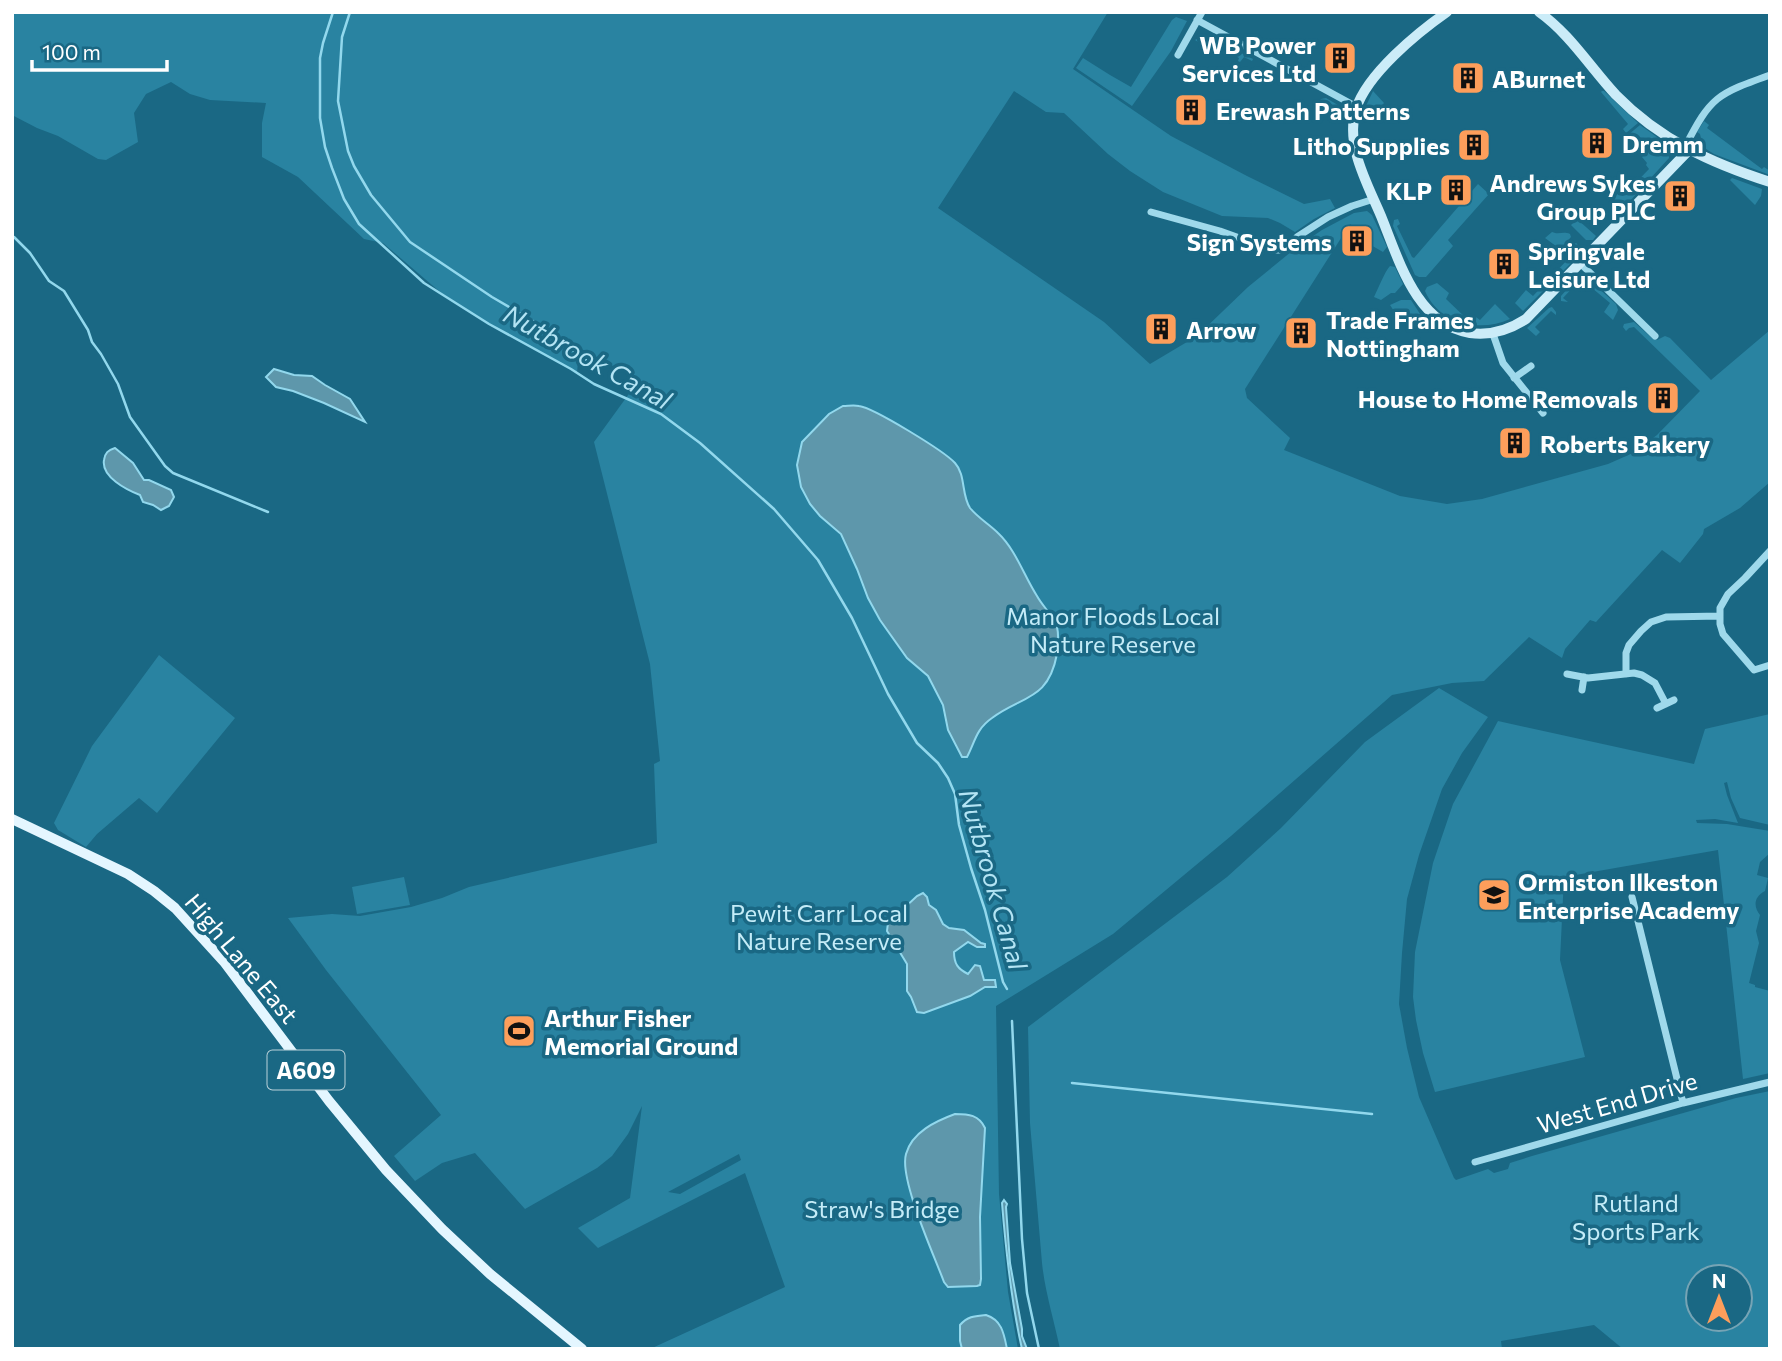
<svg xmlns="http://www.w3.org/2000/svg" width="1782" height="1361" viewBox="0 0 1782 1361" font-family="Commissioner,sans-serif">
  <rect width="100%" height="100%" fill="#1a6884"/>
  <path fill="#2983a1" fill-rule="evenodd" d="M 12,12 L 1108,12 L 1073,69 L 1171,136 L 1247,176 L 1304,204 L 1330,199 L 1335,208 L 1314,219 L 1295,232 L 1280,223 L 1268,218 L 1222,216 L 1163,192 L 1130,171 L 1108,154 L 1064,113 L 1046,112 L 1014,91 L 938,208 L 1104,322 L 1150,364 L 1197,336 L 1248,287 L 1297,247 L 1322,230 L 1354,213 L 1367,211 L 1372,215 L 1387,247 L 1383,252 L 1369,244 L 1373,237 L 1350,224 L 1245,389 L 1247,398 L 1290,438 L 1284,450 L 1400,496 L 1447,504 L 1482,499 L 1608,464 L 1633,453 L 1657,435 L 1700,391 L 1634,327 L 1629,328 L 1626,331 L 1623,327 L 1624,324 L 1634,322 L 1652,338 L 1657,340 L 1665,336 L 1670,338 L 1711,380 L 1770,330 L 1770,482 L 1740,508 L 1704,529 L 1703,534 L 1680,563 L 1662,550 L 1596,622 L 1590,620 L 1565,649 L 1562,658 L 1529,637 L 1484,681 L 1452,683 L 1392,695 L 1231,836 L 1113,934 L 996,1006 L 999,1194 L 1008,1292 L 1018,1349 L 650,1349 L 785,1287 L 745,1173 L 598,1248 L 578,1228 L 630,1198 L 642,1106 L 628,1134 L 612,1156 L 597,1168 L 525,1209 L 475,1153 L 442,1163 L 415,1181 L 394,1156 L 441,1115 L 326,970 L 288,918 L 332,914 L 360,916 L 411,907 L 442,898 L 469,887 L 657,843 L 654,764 L 660,761 L 650,664 L 594,442 L 639,380 L 574,345 L 579,350 L 577,373 L 485,322 L 439,291 L 383,243 L 364,239 L 298,177 L 262,157 L 262,123 L 266,103 L 210,100 L 190,94 L 171,82 L 146,94 L 134,113 L 138,142 L 106,160 L 98,159 L 58,136 L 37,128 L 12,115 ZM 739,1154 L 741,1160 L 680,1194 L 668,1192 Z
    M 1176,17 L 1187,21 L 1171,51 L 1132,106 L 1076,68 L 1083,58 L 1110,75 L 1131,87 L 1172,20 Z
    M 1205,35 L 1253,59 L 1252,61 L 1244,57 L 1240,62 L 1238,61 L 1239,58 L 1219,46 L 1215,53 L 1195,40 L 1200,37 Z
    M 1373,91 L 1384,103 L 1373,114 L 1365,108 Z
    M 1602,91 L 1604,91 L 1638,123 L 1626,133 L 1623,129 L 1628,124 L 1601,92 Z
    M 1326,98 L 1343,108 L 1345,115 L 1344,122 L 1337,115 L 1338,108 L 1328,102 L 1322,110 L 1316,106 L 1321,99 Z
    M 1704,121 L 1709,125 L 1707,128 L 1762,169 L 1764,167 L 1770,171 L 1770,175 L 1714,154 L 1703,147 L 1700,134 L 1697,132 Z
    M 1640,125 C 1652,134 1669,142 1669,158 L 1629,202 C 1621,205 1619,203 1613,199 L 1617,194 L 1623,196 L 1649,169 L 1646,165 L 1647,163 L 1642,157 L 1646,153 L 1628,135 Z
    M 1732,178 L 1762,189 L 1761,196 L 1755,205 L 1730,180 Z
    M 1478,184 L 1489,194 L 1448,240 L 1453,246 L 1426,277 L 1419,277 L 1415,275 L 1393,226 L 1394,220 L 1398,219 L 1400,224 L 1397,226 L 1412,257 L 1414,258 Z
    M 1577,219 L 1596,236 L 1593,240 L 1586,240 L 1571,225 Z
    M 1552,232 C 1559,235 1563,231 1570,234 L 1571,237 L 1560,249 L 1545,238 Z
    M 1576,243 L 1581,248 L 1582,252 L 1523,311 L 1515,303 L 1526,290 L 1533,296 L 1569,258 L 1565,253 L 1570,246 Z
    M 1390,266 L 1395,267 L 1403,284 L 1395,293 L 1391,293 L 1381,300 L 1374,297 C 1378,289 1385,271 1390,266 Z
    M 1581,276 L 1587,278 L 1616,304 L 1618,310 L 1613,320 L 1604,312 L 1610,303 L 1586,283 L 1581,287 L 1577,283 L 1563,298 L 1568,302 L 1561,301 L 1561,296 L 1577,278 Z
    M 1437,283 L 1449,293 L 1446,299 L 1468,320 L 1473,315 L 1480,320 L 1495,304 L 1510,319 C 1480,333 1439,324 1425,291 L 1427,287 Z
    M 1401,300 L 1411,300 L 1422,317 L 1428,323 L 1426,326 L 1394,311 L 1390,305 Z
    M 1552,307 L 1556,312 L 1556,315 L 1551,311 L 1535,327 L 1540,332 L 1536,336 L 1527,328 L 1549,308 Z
    M 159,655 L 235,718 L 157,813 L 139,798 L 97,834 L 86,847 L 58,830 L 54,823 L 92,746 Z
    M 1439,688 L 1488,717 L 1462,753 L 1442,789 L 1419,855 L 1407,899 L 1402,953 L 1399,1004 L 1407,1048 L 1419,1097 L 1454,1178 L 1456,1180 L 1488,1169 L 1494,1173 L 1508,1169 L 1510,1163 L 1532,1156 L 1736,1098 L 1770,1091 L 1770,1349 L 1623,1349 L 1594,1325 L 1501,1341 L 1502,1349 L 1060,1349 C 1054,1320 1045,1292 1042,1263 L 1030,1123 L 1028,1027 L 1227,877 L 1281,828 L 1365,742 ZM 1740,1277 L 1740,1319 L 1698,1319 L 1698,1277 Z
    M 1770,714 L 1770,825 L 1740,818 L 1731,798 L 1727,782 L 1724,783 L 1727,795 L 1738,823 L 1715,819 L 1696,820 L 1697,823 L 1727,824 L 1770,831 L 1770,853 L 1760,862 L 1757,875 L 1768,878 L 1765,891 C 1754,897 1753,906 1760,915 L 1756,931 L 1759,943 L 1749,983 L 1755,985 L 1755,987 L 1770,991 L 1770,1073 L 1743,1079 L 1718,850 L 1564,877 L 1560,960 L 1585,1057 L 1435,1092 L 1423,1053 L 1416,1020 L 1413,997 L 1415,952 L 1433,863 L 1453,804 L 1498,721 L 1694,764 L 1705,729 Z
    M 404,877 L 410,905 L 357,914 L 352,887 Z"/>
  <path fill="#5e97ab" stroke="#92d8ed" stroke-width="2" d="M 274,369 L 294,375 L 312,376 L 325,385 L 350,399 L 365,422 L 324,403 L 293,391 L 276,387 L 266,377 Z
    M 843,406 C 848,406 854,405 859,406 C 874,408 944,451 955,463 C 966,475 961,494 970,508 C 978,518 989,524 998,533 C 1016,550 1024,576 1037,596 C 1043,607 1053,615 1057,627 C 1059,635 1058,646 1057,654 C 1048,701 1023,695 992,718 C 976,729 975,742 967,757 L 962,757 L 948,730 L 943,705 L 928,676 L 907,658 L 880,620 L 868,598 L 857,569 L 841,534 L 820,516 L 810,504 L 801,487 L 797,465 L 802,442 L 829,414 Z
    M 115,448 L 133,463 L 144,480 L 149,480 L 171,490 L 174,497 L 169,506 L 161,510 L 153,505 L 143,502 L 140,495 C 127,490 101,477 104,460 C 105,453 108,450 115,448 Z
    M 923,893 L 927,897 L 929,905 L 936,910 L 943,924 L 949,928 L 964,930 L 981,943 L 985,944 L 985,947 L 977,947 L 968,942 L 954,952 C 954,964 958,969 968,974 L 975,965 L 980,966 L 984,980 L 995,980 L 996,987 L 985,987 L 970,996 L 924,1013 L 917,1012 L 911,997 L 907,991 L 907,964 L 887,931 L 888,923 L 917,896 Z
    M 955,1114 C 969,1114 979,1115 985,1128 L 980,1217 L 981,1279 L 980,1285 L 977,1286 L 948,1287 L 944,1282 C 934,1255 899,1179 906,1154 C 912,1132 936,1121 955,1114 Z
    M 1004,1200 L 1007,1204 L 1006,1207 L 1010,1263 L 1022,1329 L 1022,1336 L 1027,1349 L 1022,1349 C 1011,1301 1006,1252 1002,1203 Z
    M 986,1315 C 1002,1320 1004,1334 1007,1349 L 962,1349 L 960,1341 L 960,1325 C 968,1316 975,1316 986,1315 Z"/>
  <g fill="none" stroke-linecap="round" stroke-linejoin="round">
    <path stroke="#92d8ed" stroke-width="2.5" d="M 333,12 L 323,43 L 320,58 L 320,118 L 325,147 L 332,168 L 344,199 L 359,224 L 424,283 L 489,324 L 571,369 L 594,384 L 661,414 L 700,443 L 774,509 L 818,560 L 852,618 L 888,694 L 917,743 L 938,763 L 948,778 L 955,794 L 959,825 L 971,868 L 985,910 L 1003,982 L 1007,989
      M 350,12 L 342,37 L 338,101 L 348,151 L 354,166 L 371,195 L 410,242 L 492,297 L 533,321 L 586,360
      M 14,237 L 30,253 L 49,281 L 64,291 L 88,330 L 92,342 L 101,354 L 118,384 L 130,417 L 165,466 L 173,473 L 268,512
      M 1012,1021 L 1022,1239 L 1027,1293 L 1039,1349
      M 1072,1083 L 1372,1114"/>
    <path stroke="#9fd9eb" stroke-width="7" d="M 1197,20 L 1357,107
      M 1178,55 L 1202,12
      M 1685,147 C 1711,96 1717,94 1770,75
      M 1151,212 L 1220,231 L 1273,250 L 1280,250 L 1288,247 L 1297,237 L 1328,217 L 1352,206 L 1374,199
      M 1580,263 L 1655,336
      M 1493,334 L 1503,363 L 1543,413
      M 1514,378 L 1531,366
      M 1770,551 L 1745,578 L 1728,594 L 1720,608 L 1720,624 L 1723,634 L 1754,670 L 1770,665
      M 1567,674 L 1588,678 L 1634,673 L 1642,675 L 1655,683 L 1666,704
      M 1626,674 L 1626,653 L 1629,645 L 1641,631 L 1651,622 L 1666,617 L 1720,616
      M 1582,690 L 1584,677
      M 1657,708 L 1674,700
      M 1632,897 L 1683,1103
      M 1475,1162 L 1683,1103 L 1770,1082"/>
    <path stroke="#cbecf8" stroke-width="10" d="M 1447,12 C 1417,33 1367,74 1356,109 C 1345,145 1367,183 1381,216 C 1399,260 1416,324 1470,333 C 1491,336 1509,330 1526,319 L 1689,150
      M 1539,12 C 1570,34 1590,67 1616,95 C 1660,140 1711,163 1770,182"/>
    <path stroke="#e4f6ff" stroke-width="10" d="M 12,819 L 128,874 L 154,891 L 175,908 L 225,963 L 329,1101 L 386,1170 L 442,1229 L 490,1274 L 582,1349"/>
  </g>
  <defs>
    <symbol id="building-square" viewBox="-11 -11 22 22"><rect x="-9" y="-9" width="18" height="18" rx="4" fill="#fd9e5b" stroke="#1a6884"/><path d="M-4-6H4V6H1V3H-1V6H-4ZM-2.5-4.3h1.7v1.8h-1.7ZM.8-4.3h1.7v1.8H.8ZM-2.5-1h1.7V.8h-1.7ZM.8-1h1.7V.8H.8Z" fill="#111"/></symbol>
    <symbol id="school-square" viewBox="-11 -11 22 22"><rect x="-9" y="-9" width="18" height="18" rx="4" fill="#fd9e5b" stroke="#1a6884"/><path d="M0-5L7-2L0 1L-7-2ZM-4 1L0 2.5L4 1V4Q0 6-4 4Z" fill="#111"/></symbol>
    <symbol id="stadium-square" viewBox="-11 -11 22 22"><rect x="-9" y="-9" width="18" height="18" rx="4" fill="#fd9e5b" stroke="#1a6884"/><path d="M0-5a6.5 5 0 1 0 0 10a6.5 5 0 1 0 0-10ZM-3.5-1.8h7v3.6h-7Z" fill="#111"/></symbol>
  </defs>
  <g fill-rule="evenodd">
    <use href="#building-square" x="1321" y="39" width="38" height="38"/>
    <use href="#building-square" x="1449" y="59" width="38" height="38"/>
    <use href="#building-square" x="1172" y="91" width="38" height="38"/>
    <use href="#building-square" x="1578" y="124" width="38" height="38"/>
    <use href="#building-square" x="1455" y="126" width="38" height="38"/>
    <use href="#building-square" x="1437" y="171" width="38" height="38"/>
    <use href="#building-square" x="1661" y="177" width="38" height="38"/>
    <use href="#building-square" x="1338" y="222" width="38" height="38"/>
    <use href="#building-square" x="1485" y="245" width="38" height="38"/>
    <use href="#building-square" x="1142" y="310" width="38" height="38"/>
    <use href="#building-square" x="1282" y="314" width="38" height="38"/>
    <use href="#building-square" x="1644" y="379" width="38" height="38"/>
    <use href="#building-square" x="1496" y="424" width="38" height="38"/>
    <use href="#school-square" x="1475" y="876" width="38" height="38"/>
    <use href="#stadium-square" x="500" y="1012" width="38" height="38"/>
  </g>
  <g text-anchor="middle" dominant-baseline="central" stroke-width="7" stroke-linejoin="round" paint-order="stroke">
    <rect fill="#1a6884" stroke="#bad2da" stroke-width="2" x="267.5" y="1050.5" width="77" height="39" rx="5"/>
    <g font-size="23" font-weight="bold" fill="#fff">
      <text x="306" y="1070">A609</text>
    </g>
    <g font-size="24" font-weight="bold" fill="#fff" stroke="#1a6884" text-anchor="start">
      <text x="1316" y="44" text-anchor="end">WB Power<tspan x="1316" dy="28">Services Ltd</tspan></text>
      <text x="1492" y="78">ABurnet</text>
      <text x="1216" y="110">Erewash Patterns</text>
      <text x="1622" y="143">Dremm</text>
      <text x="1450" y="145" text-anchor="end">Litho Supplies</text>
      <text x="1656" y="182" text-anchor="end">Andrews Sykes<tspan x="1656" dy="28">Group PLC</tspan></text>
      <text x="1432" y="190" text-anchor="end">KLP</text>
      <text x="1332" y="241" text-anchor="end">Sign Systems</text>
      <text x="1528" y="250">Springvale<tspan x="1528" dy="28">Leisure Ltd</tspan></text>
      <text x="1326" y="319">Trade Frames<tspan x="1326" dy="28">Nottingham</tspan></text>
      <text x="1186" y="329">Arrow</text>
      <text x="1638" y="398" text-anchor="end">House to Home Removals</text>
      <text x="1540" y="443">Roberts Bakery</text>
      <text x="1518" y="881">Ormiston Ilkeston<tspan x="1518" dy="28">Enterprise Academy</tspan></text>
      <text x="544" y="1017">Arthur Fisher<tspan x="544" dy="28">Memorial Ground</tspan></text>
    </g>
    <g font-size="24" fill="#c4ecf8" stroke="#1a6884">
      <text x="1113" y="615">Manor Floods Local<tspan x="1113" dy="28">Nature Reserve</tspan></text>
      <text x="819" y="912">Pewit Carr Local<tspan x="819" dy="28">Nature Reserve</tspan></text>
      <text x="1636" y="1202">Rutland<tspan x="1636" dy="28">Sports Park</tspan></text>
      <text x="882" y="1208">Straw's Bridge</text>
    </g>
    <g font-size="24" fill="#fff" stroke="#1a6884">
      <text transform="translate(242 958) rotate(50)">High Lane East</text>
      <text transform="translate(1617 1102) rotate(-16)">West End Drive</text>
    </g>
    <g font-size="26" font-style="italic" fill="#b3e4f4" stroke="#1a6884">
      <text transform="translate(588 356) rotate(29)">Nutbrook Canal</text>
      <text transform="translate(994 879) rotate(74)">Nutbrook Canal</text>
    </g>
  </g>
  <rect width="1782" height="1361" fill="none" stroke="#ffffff" stroke-width="28"/>
  <g transform="translate(1719 1298)"><circle r="33" fill="#1a6884" stroke="#76a4b5" stroke-width="2"/>
  <path d="M0-5L12 26L0 18L-12 26Z" fill="#fd9e5b"/>
  <text y="-10" font-size="19" font-weight="bold" text-anchor="middle" fill="#ffffff">N</text>
  </g>
  <path d="M32 60v10h135v-10" fill="none" stroke="#ffffff" stroke-width="3.5"/>
  <text x="42" y="60" font-size="21" fill="#ffffff" stroke="#1a6884" stroke-width="5" paint-order="stroke">100 m</text>
</svg>
